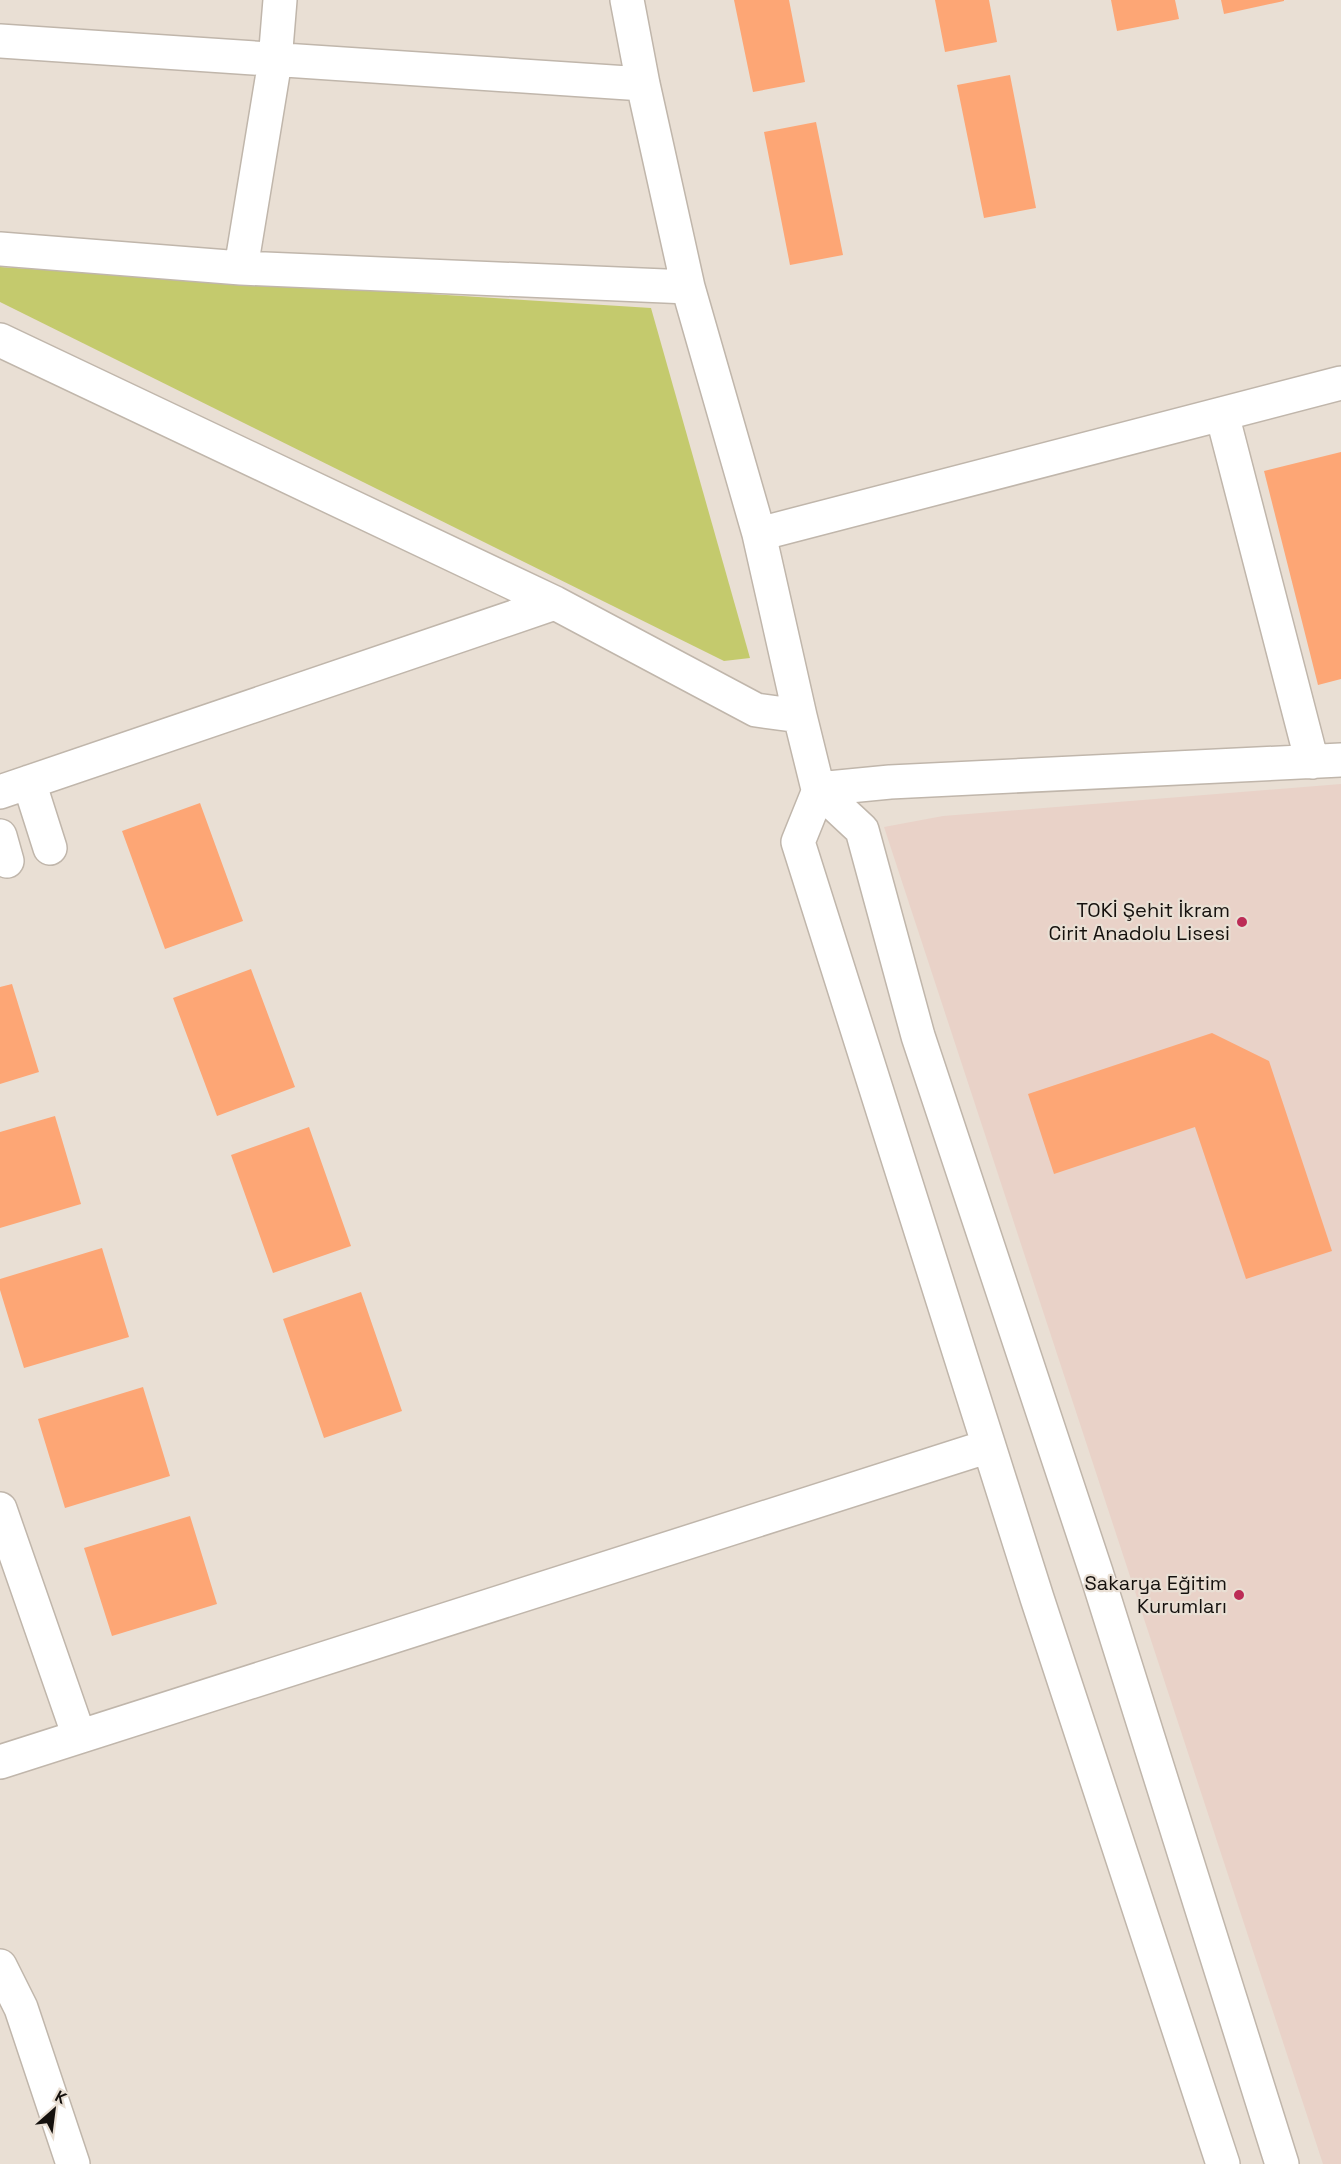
<svg xmlns="http://www.w3.org/2000/svg" width="1341" height="2164" viewBox="0 0 1341 2164" font-family="'Space Grotesk',sans-serif">
  <rect width="100%" height="100%" fill="#e9dfd4"/>
  <path fill="#e9d2c8" d="M 1341,784 L 1341,2164 L 1323,2164 L 884,827 L 943,816 Z"/>
  <path fill="#c4ca6d" d="M 0,267 L 651,308 L 750,658 L 724,661 L 0,302 Z"/>
  <path fill="#fda675" d="M 734,0 L 789,0 L 805,82 L 753,92 Z
    M 935,0 L 989,0 L 997,42 L 945,52 Z
    M 1111,0 L 1175,0 L 1179,19 L 1117,31 Z
    M 1221,0 L 1284,0 L 1284,1 L 1224,14 Z
    M 1010,75 L 1036,208 L 984,218 L 957,85 Z
    M 816,122 L 843,255 L 790,265 L 764,132 Z
    M 1341,452 L 1341,679 L 1318,685 L 1264,471 Z
    M 200,803 L 243,921 L 165,949 L 122,831 Z
    M 251,969 L 295,1087 L 217,1116 L 173,998 Z
    M 12,984 L 39,1072 L 0,1084 L 0,987 Z
    M 1212,1033 L 1269,1061 L 1332,1251 L 1246,1279 L 1195,1127 L 1054,1174 L 1028,1094 Z
    M 55,1116 L 81,1204 L 0,1228 L 0,1132 Z
    M 309,1127 L 351,1246 L 273,1273 L 231,1155 Z
    M 102,1248 L 129,1337 L 24,1368 L 0,1290 L 0,1279 Z
    M 361,1292 L 402,1411 L 324,1438 L 283,1319 Z
    M 143,1387 L 170,1476 L 65,1508 L 38,1419 Z
    M 190,1516 L 217,1604 L 112,1636 L 84,1548 Z"/>
  <g fill="none" stroke-linecap="round" stroke-linejoin="round">
    <defs>
      <path id="minor" d="M 627,0 L 643,84 L 688,287 L 759,534 L 800,716 L 818,789 L 862,830 L 918,1036 L 1096,1572 L 1282,2164
        M 0,41 L 643,84
        M 0,249 L 241,268 L 688,287
        M 241,268 L 275,61 L 280,0
        M 0,340 L 555,603 L 756,710 L 800,716
        M 1222,414 L 1312,762
        M 759,534 L 1341,383
        M 29,782 L 50,848
        M 818,789 L 890,782 L 1341,760
        M 819,790 L 798,842 L 1037,1598 L 1223,2164
        M 0,792 L 555,603
        M 0,836 L 7,861
        M 0,1509 L 79,1736
        M 0,1762 L 989,1446
        M 0,1966 L 21,2008 L 73,2164"/>
    </defs>
    <use href="#minor" stroke="#c0b6ab" stroke-width="36"/>
    <use href="#minor" stroke="#fff" stroke-width="33"/>
  </g>
  <g fill="#bc2c56" stroke="#e9dfd4" stroke-width="2">
    <circle cx="1242" cy="922" r="6"/>
    <circle cx="1239" cy="1595" r="6"/>
  </g>
  <g text-anchor="middle" dominant-baseline="central" stroke-width="4.5" stroke-linejoin="round" paint-order="stroke">
    <g font-size="20" fill="#15110e" stroke="#e9dfd4" text-anchor="end">
      <text x="1230" y="910">TOKİ Şehit İkram<tspan x="1230" dy="23">Cirit Anadolu Lisesi</tspan></text>
      <text x="1227" y="1583">Sakarya Eğitim<tspan x="1227" dy="23">Kurumları</tspan></text>
    </g>
  </g>
  <g transform="translate(54 2110) rotate(28)" stroke="#e9dfd4" stroke-width="4.5" paint-order="stroke">
  <path d="M0-4.5L10 22L0 15L-10 22Z" fill="#15110e"/>
  <text y="-9" font-size="16" font-weight="bold" text-anchor="middle" fill="#15110e">K</text>
  </g>
</svg>
